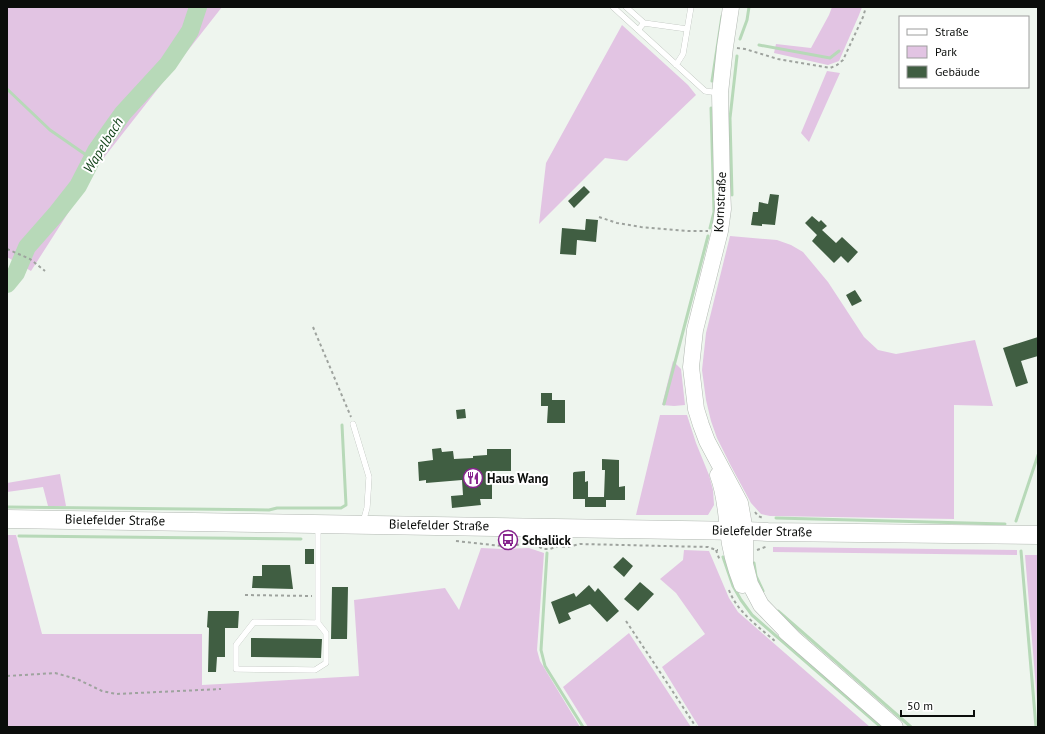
<svg xmlns="http://www.w3.org/2000/svg" width="1045" height="734" viewBox="0 0 1045 734" font-family="'PT Sans',sans-serif">
  <rect width="100%" height="100%" fill="#eef5ee"/>
  <path fill="#e2c4e3" d="M 7,7 L 222,7 L 102,160 L 31,271 L 7,257 Z
    M 832,7 L 862,7 L 859,15 L 839,61 L 828,65 L 774,53 L 776,44 L 811,48 L 829,15 Z
    M 622,25 L 688,85 L 696,95 L 627,161 L 605,158 L 539,224 L 546,163 Z
    M 827,71 L 840,73 L 809,142 L 801,133 Z
    M 730,236 L 777,240 L 791,245 L 803,252 L 828,282 L 864,337 L 878,350 L 896,354 L 975,340 L 993,406 L 954,405 L 954,519 L 770,516 L 761,514 L 751,503 L 731,466 L 717,438 L 711,421 L 706,400 L 702,370 L 706,333 Z
    M 673,361 L 681,369 L 685,405 L 674,406 L 662,405 Z
    M 660,415 L 687,415 L 696,443 L 709,475 L 713,490 L 714,505 L 708,515 L 636,515 Z
    M 60,474 L 66,506 L 48,506 L 43,487 L 7,492 L 7,483 Z
    M 7,535 L 16,535 L 42,634 L 202,634 L 202,685 L 359,676 L 354,600 L 445,588 L 459,610 L 481,548 L 502,549 L 529,548 L 544,553 L 537,650 L 540,661 L 580,727 L 7,727 Z
    M 773,547 L 1017,550 L 1017,555 L 773,552 Z
    M 684,550 L 709,551 L 729,598 L 738,612 L 870,727 L 699,727 L 662,667 L 705,634 L 676,593 L 660,579 L 683,560 Z
    M 1025,555 L 1038,555 L 1038,713 Z
    M 629,633 L 691,727 L 588,727 L 563,687 Z"/>
  <g fill="none" stroke-linecap="round" stroke-linejoin="round">
    <path stroke="#b7d9b8" stroke-width="3" d="M 740,39 L 747,20 L 749,7
      M 759,45 L 830,58 L 839,51
      M 712,81 L 722,16
      M 7,89 L 50,130 L 92,159
      M 732,195 L 730,118 L 737,56
      M 710,228 L 714,212 L 711,108
      M 664,404 L 708,236
      M 7,507 L 269,510 L 277,508 L 341,508 L 346,505 L 342,425
      M 776,518 L 1005,524
      M 1016,521 L 1038,455
      M 19,536 L 301,539
      M 546,537 L 547,544
      M 1021,551 L 1036,727
      M 547,553 L 541,650 L 545,666 L 583,727
      M 723,557 L 733,586 L 741,600 L 752,615 L 881,727
      M 754,563 L 756,576 L 763,591
      M 778,611 L 911,727"/>
    <path stroke="#b7d9b8" stroke-width="18" d="M 7,284 L 16,273 L 27,247 L 56,214 L 78,186 L 96,151 L 123,113 L 168,64 L 190,31 L 198,7"/>
  </g>
  <path fill="#405e42" d="M 584,186 L 590,192 L 574,208 L 568,201 Z
    M 770,194 L 779,195 L 775,225 L 762,224 L 762,226 L 751,225 L 753,212 L 758,212 L 759,202 L 768,204 Z
    M 812,216 L 819,222 L 821,220 L 827,226 L 822,230 L 836,243 L 842,237 L 858,252 L 848,263 L 841,256 L 834,263 L 812,241 L 817,235 L 805,223 Z
    M 586,219 L 598,220 L 596,242 L 577,240 L 576,255 L 560,254 L 562,228 L 585,230 Z
    M 855,290 L 862,301 L 852,306 L 846,295 Z
    M 1038,337 L 1038,356 L 1021,361 L 1028,383 L 1016,387 L 1003,348 Z
    M 541,393 L 552,393 L 552,400 L 565,400 L 565,423 L 547,423 L 548,406 L 541,406 Z
    M 465,409 L 466,418 L 457,419 L 456,410 Z
    M 441,448 L 442,452 L 453,451 L 454,459 L 473,458 L 473,456 L 487,455 L 487,449 L 511,449 L 511,471 L 495,471 L 494,474 L 492,475 L 492,499 L 480,499 L 481,505 L 452,508 L 451,496 L 463,495 L 462,480 L 426,483 L 426,480 L 419,481 L 418,462 L 433,460 L 432,449 Z
    M 602,459 L 619,460 L 619,487 L 625,486 L 625,500 L 606,500 L 606,507 L 585,507 L 585,499 L 573,499 L 573,473 L 574,472 L 585,471 L 585,482 L 588,481 L 588,497 L 604,497 L 605,470 L 602,470 Z
    M 305,549 L 314,549 L 314,564 L 305,564 Z
    M 623,557 L 633,566 L 624,577 L 613,567 Z
    M 262,565 L 290,565 L 293,589 L 252,588 L 253,576 L 262,576 Z
    M 640,582 L 654,594 L 638,611 L 624,599 Z
    M 589,585 L 595,592 L 598,588 L 619,611 L 607,622 L 590,604 L 568,613 L 571,619 L 559,624 L 551,602 L 574,593 L 576,597 Z
    M 332,587 L 348,587 L 347,639 L 331,639 Z
    M 208,611 L 239,611 L 238,628 L 225,628 L 225,657 L 217,657 L 216,672 L 208,672 L 209,628 L 207,627 Z
    M 251,638 L 322,639 L 321,658 L 251,657 Z"/>
  <g fill="none" stroke-linecap="round" stroke-linejoin="round">
    <defs>
      <path id="lane" d="M 613,7 L 705,91 L 719,93
        M 626,7 L 644,23
        M 638,30 L 644,23 L 687,29
        M 676,65 L 683,54 L 691,7
        M 353,424 L 369,477 L 367,508 L 363,522
        M 318,623 L 326,633 L 326,663 L 315,670 L 236,669 L 236,645 L 254,622 L 318,623 L 318,527"/>
      <path id="secondary" d="M 731,7 L 725,47 L 720,93 L 722,185 L 723,209 L 720,231 L 695,330 L 691,367 L 696,409 L 701,425 L 707,441 L 740,503 L 745,531 L 745,564 L 750,584 L 761,605 L 794,639
        M 718,475 C 725,493 726,512 728,530 C 730,550 735,567 742,585
        M 786,632 L 895,727"/>
      <path id="primary" d="M 7,519 L 745,531 L 768,532 L 1038,535"/>
    </defs>
    <use href="#lane" stroke="#b2b8b2" stroke-width="6"/>
    <use href="#secondary" stroke="#b2b8b2" stroke-width="17"/>
    <use href="#primary" stroke="#b2b8b2" stroke-width="19"/>
    <path stroke="#9ea39e" stroke-width="2" stroke-dasharray="3 3" stroke-linecap="butt" d="M 737,48 L 745,49 L 778,59 L 830,68 L 837,65 L 843,60 L 863,17 L 866,7
      M 599,217 L 617,223 L 641,227 L 688,231 L 708,231
      M 7,249 L 30,259 L 45,271
      M 313,327 L 351,417
      M 755,512 L 758,516 L 763,518
      M 456,541 L 502,546 L 530,544 L 536,545 L 543,549 L 550,549 L 558,546 L 567,547 L 580,544 L 708,547 L 716,550 L 718,550
      M 716,550 L 720,561
      M 757,550 L 768,546
      M 729,590 C 737,612 759,627 776,642
      M 245,595 L 312,596
      M 626,621 L 656,666 L 696,727
      M 7,676 L 55,673 L 77,679 L 102,691 L 116,694 L 221,689"/>
    <use href="#lane" stroke="#fff" stroke-width="5.5"/>
    <use href="#secondary" stroke="#fff" stroke-width="16"/>
    <use href="#primary" stroke="#fff" stroke-width="18"/>
  </g>
  <defs>
    <symbol id="restaurant-ring" viewBox="-11 -11 22 22"><circle r="9.5" fill="#fff" stroke="#87258e" stroke-width="1.5"/><path d="M-5-6h1v4h1v-4h1v4h1v-4h1v5L-1.5 .5V6h-2V.5L-5-1ZM5-6V6H3V1.5H1.5Q1.5-4 5-6Z" fill="#87258e"/></symbol>
    <symbol id="bus-ring" viewBox="-11 -11 22 22"><circle r="9.5" fill="#fff" stroke="#87258e" stroke-width="1.5"/><path d="M-5-6H5V4H4V6H2V4H-2V6H-4V4H-5ZM-3.5-4V0h7V-4ZM-3.5 1.2v1.5H-2V1.2ZM2 1.2v1.5H3.5V1.2Z" fill="#87258e"/></symbol>
  </defs>
  <g fill-rule="evenodd">
    <use href="#restaurant-ring" x="462" y="467" width="22" height="22"/>
    <use href="#bus-ring" x="497" y="529" width="22" height="22"/>
  </g>
  <g text-anchor="middle" dominant-baseline="central" stroke-width="4" stroke-linejoin="round" paint-order="stroke">
    <g font-size="13" fill="#0b0d0b" stroke="#fff">
      <text transform="translate(720 202) rotate(-87)">Kornstraße</text>
      <text transform="translate(115 520) rotate(1)">Bielefelder Straße</text>
      <text transform="translate(439 525) rotate(1)">Bielefelder Straße</text>
      <text transform="translate(762 531) rotate(1)">Bielefelder Straße</text>
    </g>
    <g font-size="13" font-weight="bold" fill="#0b0d0b" stroke="#fff" text-anchor="start">
      <text x="487" y="478">Haus Wang</text>
      <text x="522" y="540">Schalück</text>
    </g>
    <g font-size="14" font-style="italic" fill="#124319" stroke="#fff">
      <text transform="translate(103 145) rotate(-58)">Wapelbach</text>
    </g>
  </g>
  <rect width="1045" height="734" fill="none" stroke="#0b0d0b" stroke-width="16"/>
  <rect x="899" y="16" width="130" height="72" fill="#ffffff" stroke="#9d9e9d"/>
  <rect x="907" y="29" width="20" height="6" fill="#ffffff" stroke="#9d9e9d"/>
  <text x="935" y="36" font-size="12" fill="#0b0d0b">Straße</text>
  <rect x="907" y="46" width="20" height="12" fill="#e2c4e3" stroke="#9d9e9d"/>
  <text x="935" y="56" font-size="12" fill="#0b0d0b">Park</text>
  <rect x="907" y="66" width="20" height="12" fill="#405e42" stroke="#9d9e9d"/>
  <text x="935" y="76" font-size="12" fill="#0b0d0b">Gebäude</text>
  <path d="M901 710v6h73v-6" fill="none" stroke="#0b0d0b" stroke-width="2"/>
  <text x="907" y="710" font-size="12" fill="#0b0d0b" stroke="#ffffff" stroke-width="3" paint-order="stroke">50 m</text>
</svg>
